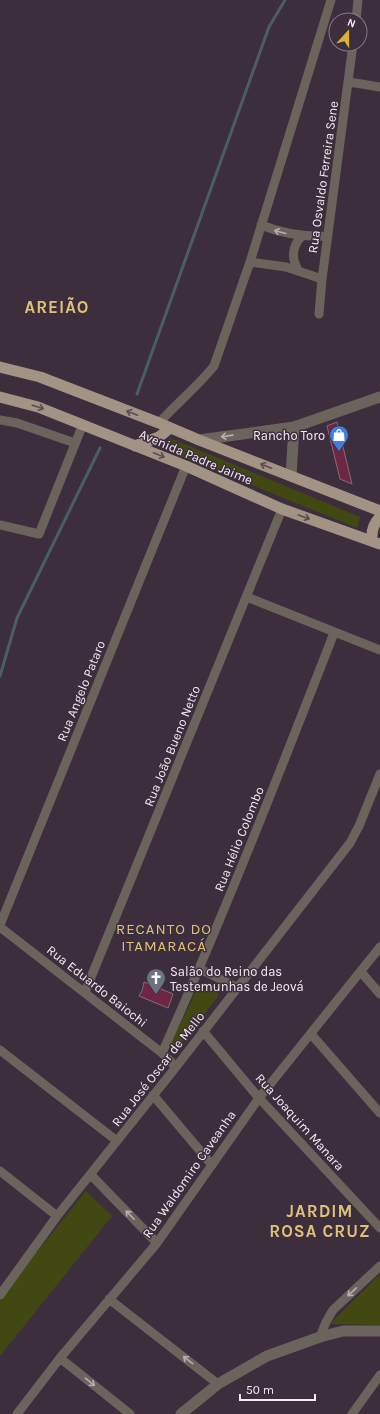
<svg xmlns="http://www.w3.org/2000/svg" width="380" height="1414" viewBox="0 0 380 1414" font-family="Karla,sans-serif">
  <rect width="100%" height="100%" fill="#3d2e3d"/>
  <path fill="#424811" d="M 170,438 L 360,517 L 357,528 L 161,448 Z
    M 205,983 L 214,987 L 219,995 L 177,1049 L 169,1047 L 198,987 Z
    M 86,1191 L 112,1216 L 0,1356 L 0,1298 Z
    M 380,1274 L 380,1325 L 330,1324 Z"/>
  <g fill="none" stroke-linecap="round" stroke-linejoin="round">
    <path stroke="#4a5e68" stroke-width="3" d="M 137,394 L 269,27 L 285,0
      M 0,676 L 17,618 L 100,448"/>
  </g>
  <path fill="#6f2645" stroke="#856c74" d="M 337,422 L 352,484 L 340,479 L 327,426 Z
    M 144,982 L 173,994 L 168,1008 L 139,996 L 142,991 Z"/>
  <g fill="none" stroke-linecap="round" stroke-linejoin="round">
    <path stroke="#6b645d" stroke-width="9" d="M 356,20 L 358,0
      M 349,82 L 380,87
      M 261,225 C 283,234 305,237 328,236
      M 250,262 L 286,267 L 322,279
      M 298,270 C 291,258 292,246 302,236
      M 319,314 L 322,279 L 353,44
      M 0,420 L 17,423 L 75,443
      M 159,423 C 177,403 197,387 214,366 L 250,262 L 331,0
      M 0,525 L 39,534 L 83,424
      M 247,597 L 380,650
      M 0,925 L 186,466
      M 0,927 L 162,1053 L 176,1067
      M 200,969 L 238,988
      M 361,972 L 380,994
      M 85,992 L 282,509
      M 203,1031 L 259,1098 L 380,1228
      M 311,1034 L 380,1113
      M 0,1050 L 117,1141
      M 162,1053 C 224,915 279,774 334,633
      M 153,1095 L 212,1165
      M 0,1171 L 57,1216
      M 91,1175 L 157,1243
      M 0,1295 L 57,1216 L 176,1067 L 350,843 L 359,826 L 380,774
      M 109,1299 L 218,1384
      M 320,1337 L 326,1322 L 333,1310 L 380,1266
      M 60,1358 L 130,1414
      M 17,1414 L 60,1358 L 157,1243 L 259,1098 L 380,947
      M 352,1414 L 380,1375"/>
    <path stroke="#6b645d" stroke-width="11" d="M 199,440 L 294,427 L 380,397
      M 291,476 L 294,427
      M 181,1414 L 218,1384 L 267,1356 L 320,1337 L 343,1331 L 380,1331"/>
    <path stroke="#a29384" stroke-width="11" d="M 0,367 L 40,377 L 159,423 L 199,440 L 380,511
      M 0,397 L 38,407 L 186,466 L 282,509 L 380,544
      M 135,446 L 159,437 L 170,428
      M 372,541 C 371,532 373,524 380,517"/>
  </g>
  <defs><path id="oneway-shaft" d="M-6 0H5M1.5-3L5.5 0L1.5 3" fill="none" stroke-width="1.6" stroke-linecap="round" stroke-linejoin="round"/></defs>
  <g stroke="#b7aeb1">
    <use href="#oneway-shaft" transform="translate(280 232) rotate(-165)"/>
    <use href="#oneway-shaft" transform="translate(227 436) rotate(172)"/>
    <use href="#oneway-shaft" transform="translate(130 1215) rotate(-134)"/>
    <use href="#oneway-shaft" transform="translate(352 1292) rotate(137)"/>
    <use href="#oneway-shaft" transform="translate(188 1360) rotate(-142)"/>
    <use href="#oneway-shaft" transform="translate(90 1382) rotate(39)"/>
  </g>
  <g stroke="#5b4c52">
    <use href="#oneway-shaft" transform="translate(38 407) rotate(18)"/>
    <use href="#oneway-shaft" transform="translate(132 413) rotate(-159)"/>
    <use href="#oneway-shaft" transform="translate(159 455) rotate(22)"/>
    <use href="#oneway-shaft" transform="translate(266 466) rotate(-159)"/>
    <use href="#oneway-shaft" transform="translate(304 517) rotate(20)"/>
  </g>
  <defs>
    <symbol id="shop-pin" viewBox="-11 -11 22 30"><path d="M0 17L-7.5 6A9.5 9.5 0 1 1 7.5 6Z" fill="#3f7fe0" stroke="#3d2e3d"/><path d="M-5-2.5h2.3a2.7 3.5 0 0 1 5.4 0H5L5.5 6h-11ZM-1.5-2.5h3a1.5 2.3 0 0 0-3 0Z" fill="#fff"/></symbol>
    <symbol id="church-pin" viewBox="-11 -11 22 30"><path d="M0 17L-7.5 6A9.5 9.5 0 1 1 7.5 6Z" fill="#6b7280" stroke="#3d2e3d"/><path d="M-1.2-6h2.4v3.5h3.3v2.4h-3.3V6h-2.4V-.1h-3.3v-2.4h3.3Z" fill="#fff"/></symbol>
  </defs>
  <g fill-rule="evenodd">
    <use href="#shop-pin" x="328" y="424" width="22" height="30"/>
    <use href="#church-pin" x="145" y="967" width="22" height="30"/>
  </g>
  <g text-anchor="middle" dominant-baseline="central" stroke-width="3" stroke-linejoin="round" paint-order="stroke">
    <g font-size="13" fill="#f5ebf5" stroke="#3d2e3d">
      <text transform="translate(323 177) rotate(-82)">Rua Osvaldo Ferreira Sene</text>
      <text transform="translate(196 457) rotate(23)">Avenida Padre Jaime</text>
      <text transform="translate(81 691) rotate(-68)">Rua Angelo Pataro</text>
      <text transform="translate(172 746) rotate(-68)">Rua João Bueno Netto</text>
      <text transform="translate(239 839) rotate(-68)">Rua Hélio Colombo</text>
      <text transform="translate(97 986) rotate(38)">Rua Eduardo Baiochi</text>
      <text transform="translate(158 1069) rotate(-52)">Rua José Oscar de Mello</text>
      <text transform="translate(300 1122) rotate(48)">Rua Joaquim Manara</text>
      <text transform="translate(189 1174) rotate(-55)">Rua Waldomiro Caveanha</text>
    </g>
    <g font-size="13" fill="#f5ebf5" stroke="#3d2e3d" text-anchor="end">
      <text x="325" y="435">Rancho Toro</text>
      <text x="170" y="971" text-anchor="start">Salão do Reino das<tspan x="170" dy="15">Testemunhas de Jeová</tspan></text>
    </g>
    <g font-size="15" letter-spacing="1" fill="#dec277" stroke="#3d2e3d">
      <text x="164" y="929">RECANTO DO<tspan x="164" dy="17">ITAMARACÁ</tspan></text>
    </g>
    <g font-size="17" font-weight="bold" letter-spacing="1" fill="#dec277" stroke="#3d2e3d">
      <text x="57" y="307">AREIÃO</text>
      <text x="320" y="1211">JARDIM<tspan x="320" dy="20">ROSA CRUZ</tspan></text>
    </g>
  </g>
  <g transform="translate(348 32) rotate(21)"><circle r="19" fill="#3d2e3d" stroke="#877a87"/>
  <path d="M0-3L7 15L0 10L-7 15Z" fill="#dbb233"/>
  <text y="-6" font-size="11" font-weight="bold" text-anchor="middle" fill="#f5ebf5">N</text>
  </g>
  <path d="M240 1394v6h75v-6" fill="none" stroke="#f5ebf5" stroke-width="2"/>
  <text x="246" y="1394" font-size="12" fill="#f5ebf5" stroke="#3d2e3d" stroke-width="3" paint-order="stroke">50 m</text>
</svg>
